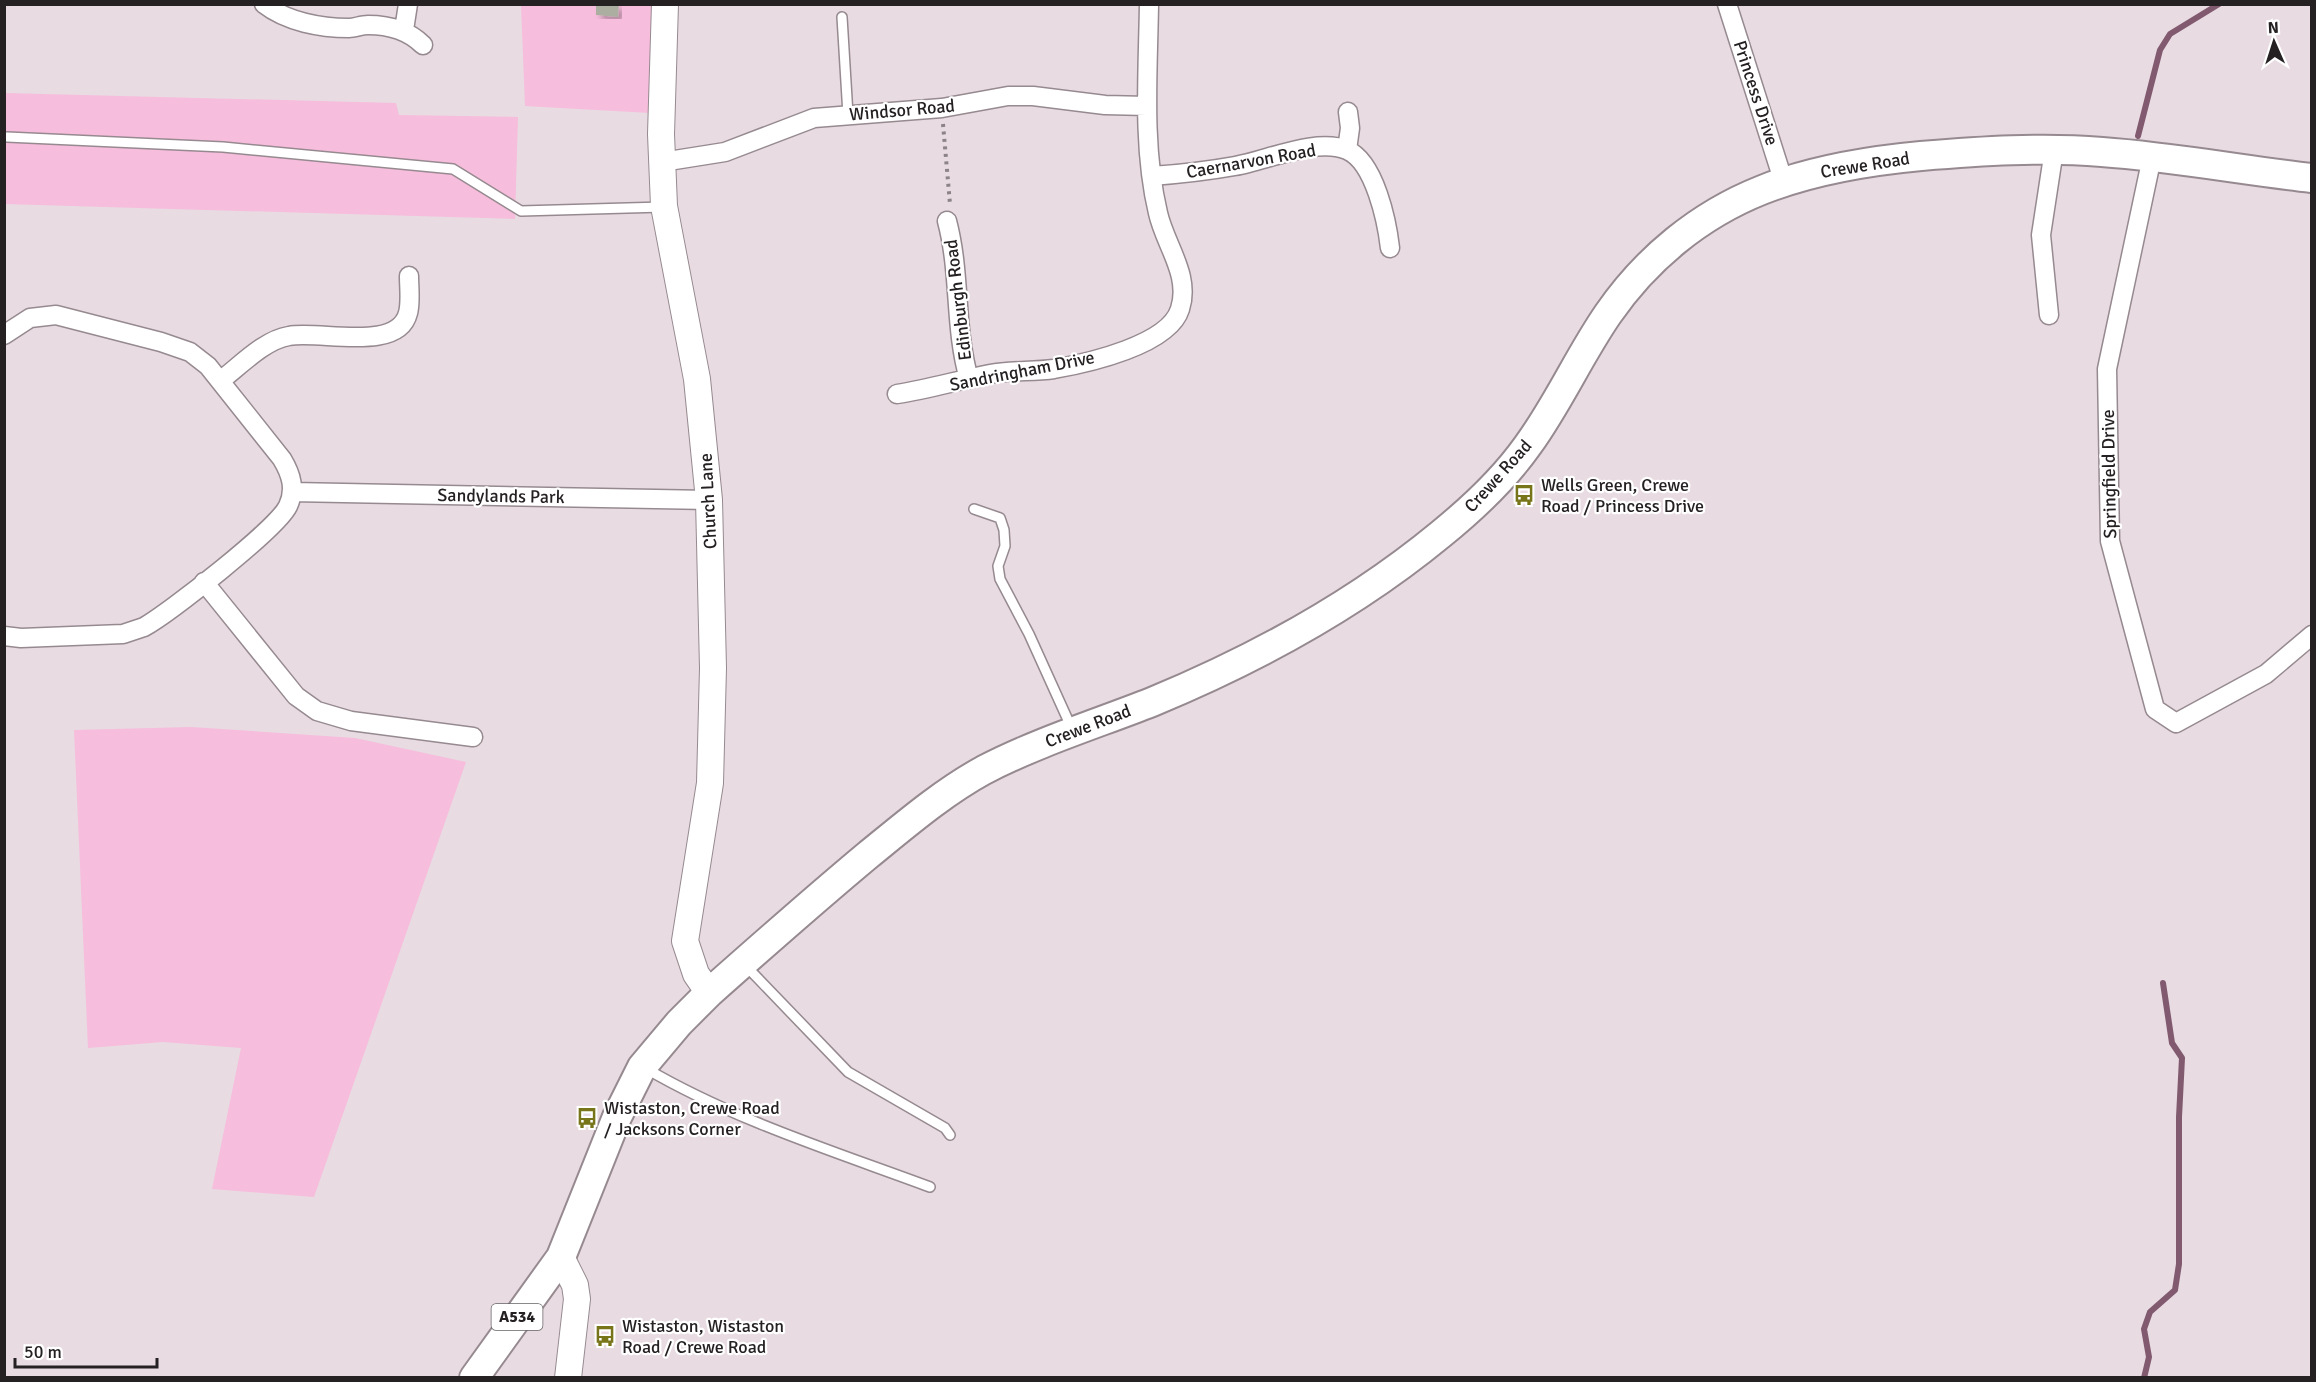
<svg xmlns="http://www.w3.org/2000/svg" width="2316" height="1382" viewBox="0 0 2316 1382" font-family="Signika,sans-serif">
  <defs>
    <filter id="shadow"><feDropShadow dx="5.5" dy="5.5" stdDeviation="3" flood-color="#0004"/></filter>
  </defs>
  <rect width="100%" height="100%" fill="#e8dbe2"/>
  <path fill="#f7bddc" d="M 521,5 L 657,5 L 650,113 L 525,106 Z
    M 5,93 L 396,103 L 399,115 L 518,117 L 515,219 L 5,204 Z
    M 191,727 L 355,738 L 466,762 L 314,1197 L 212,1189 L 241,1048 L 163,1042 L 88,1048 L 74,730 Z"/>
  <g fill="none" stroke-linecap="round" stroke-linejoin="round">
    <path stroke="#815a70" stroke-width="6" d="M 2138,136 L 2160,50 L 2170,34 L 2219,4
      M 2144,1378 L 2149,1357 L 2144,1329 L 2150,1312 L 2175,1290 L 2179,1264 L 2179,1117 L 2182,1058 L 2172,1043 L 2163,983"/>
  </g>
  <path fill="#adaea2" filter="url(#shadow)" d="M 596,4 L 619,4 L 618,17 L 596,15 Z"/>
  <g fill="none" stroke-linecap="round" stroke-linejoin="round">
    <defs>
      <path id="lane" d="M 842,17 L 848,115
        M 7,137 L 223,147 L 453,169 L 521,211 L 663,207
        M 974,509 L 1000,518 L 1004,530 L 1005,546 L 998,566 L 1000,579 L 1029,634 L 1072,729
        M 746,966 L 848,1072 L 945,1128 L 950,1135
        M 645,1068 C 734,1120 833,1151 930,1187"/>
      <path id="street" d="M 264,4 C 287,22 321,28 349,28 C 355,28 361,25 368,25 C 389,25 408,30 423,45
        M 1727,4 L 1784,183
        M 404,30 L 408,4
        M 1347,150 L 1350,128 L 1348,112
        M 2152,157 L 2107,369 L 2110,541 L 2155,709 L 2176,723 L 2266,674 L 2312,635
        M 662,162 L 725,152 L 814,118 L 942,108 L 1008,96 L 1033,96 L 1105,105 L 1147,106
        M 1152,176 C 1180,174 1207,171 1235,166 C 1266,161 1316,137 1347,150 C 1375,162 1387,222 1390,248
        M 947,221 C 961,274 954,327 969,379
        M 2049,315 L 2041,235 L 2054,150
        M 4,335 L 30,318 L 56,315 L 161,342 L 190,352 L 208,366 L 282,459 C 291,474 296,489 288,506 C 278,528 169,613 144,627 L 123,634 L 21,638 L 4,636
        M 220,381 C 240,366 264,340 289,336 C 320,330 398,353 408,313 C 411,302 409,288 409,276
        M 897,394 C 929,389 959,380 990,374 C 1011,370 1033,372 1054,369 C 1088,363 1169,345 1180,309 C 1191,275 1165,245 1158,213 C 1142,146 1148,73 1149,4
        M 292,492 L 709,500
        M 204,582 L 296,696 L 317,711 L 351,721 L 473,737"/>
      <path id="secondary" d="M 665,4 L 661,134 L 664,206 L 697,379 L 709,500 L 713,668 L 710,783 L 685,941 L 696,974 L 709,993
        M 561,1257 L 575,1285 L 577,1299 L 568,1378"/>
      <path id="primary" d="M 474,1378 L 561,1257 L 617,1117 L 642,1067 L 679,1023 L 709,993 C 762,946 814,900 868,855 C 905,825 942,793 984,770 C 1038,742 1096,724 1152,702 C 1256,659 1355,605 1441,534 C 1473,508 1504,479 1528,445 C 1558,404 1579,356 1608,314 C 1646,259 1699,215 1762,190 C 1812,170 1867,161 1921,156 C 1981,151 2042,147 2102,152 C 2172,157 2242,170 2312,178"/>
    </defs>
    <use href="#lane" stroke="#968a90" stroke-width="12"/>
    <use href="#street" stroke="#968a90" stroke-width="21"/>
    <use href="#secondary" stroke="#968a90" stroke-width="28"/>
    <use href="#primary" stroke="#968a90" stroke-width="32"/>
    <path stroke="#8b8387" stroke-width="4" stroke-dasharray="3 4.5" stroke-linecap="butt" d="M 943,124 L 950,204"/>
    <use href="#lane" stroke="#fff" stroke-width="9"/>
    <use href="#street" stroke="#fff" stroke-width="18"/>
    <use href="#secondary" stroke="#fff" stroke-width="26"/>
    <use href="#primary" stroke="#fff" stroke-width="28"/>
  </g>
  <defs>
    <symbol id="bus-bare" viewBox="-9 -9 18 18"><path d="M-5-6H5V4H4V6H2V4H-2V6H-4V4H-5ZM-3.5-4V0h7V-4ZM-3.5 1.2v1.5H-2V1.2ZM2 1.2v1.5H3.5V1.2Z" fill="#777419" stroke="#fff" stroke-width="2.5" paint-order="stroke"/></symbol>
  </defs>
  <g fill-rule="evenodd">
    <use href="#bus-bare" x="1509" y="480" width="30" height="30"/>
    <use href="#bus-bare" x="572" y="1103" width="30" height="30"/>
    <use href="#bus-bare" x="590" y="1321" width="30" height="30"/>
  </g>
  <g text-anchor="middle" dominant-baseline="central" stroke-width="4.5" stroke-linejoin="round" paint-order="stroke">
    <rect fill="#fff" stroke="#666465" stroke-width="1.5" x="491.5" y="1304" width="51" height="26" rx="4.5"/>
    <g font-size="16" font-weight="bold" fill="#252123">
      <text x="517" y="1317">A534</text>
    </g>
    <g font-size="18" fill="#252123" stroke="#fff">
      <text transform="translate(1756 93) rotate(72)">Princess Drive</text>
      <text transform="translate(902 110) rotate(-5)">Windsor Road</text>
      <text transform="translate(1251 161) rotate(-10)">Caernarvon Road</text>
      <text transform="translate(1865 165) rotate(-9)">Crewe Road</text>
      <text transform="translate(958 300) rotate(-97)">Edinburgh Road</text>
      <text transform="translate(1022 371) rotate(-11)">Sandringham Drive</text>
      <text transform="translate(2109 474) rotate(-91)">Springfield Drive</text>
      <text transform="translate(1498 476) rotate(-48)">Crewe Road</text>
      <text transform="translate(501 496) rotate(1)">Sandylands Park</text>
      <text transform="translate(708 501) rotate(-93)">Church Lane</text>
      <text transform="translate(1088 726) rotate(-21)">Crewe Road</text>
    </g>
    <g font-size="18" fill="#252123" stroke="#fff" text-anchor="start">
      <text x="1541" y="485">Wells Green, Crewe<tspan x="1541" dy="21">Road / Princess Drive</tspan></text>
      <text x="604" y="1108">Wistaston, Crewe Road<tspan x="604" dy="21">/ Jacksons Corner</tspan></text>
      <text x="622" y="1326">Wistaston, Wistaston<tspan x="622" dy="21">Road / Crewe Road</tspan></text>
    </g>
  </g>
  <rect width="2316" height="1382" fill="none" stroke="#252123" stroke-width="12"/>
  <g transform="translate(2274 42) rotate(357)" stroke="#ffffff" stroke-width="4.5" paint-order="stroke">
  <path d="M0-4.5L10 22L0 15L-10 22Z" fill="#252123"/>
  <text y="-9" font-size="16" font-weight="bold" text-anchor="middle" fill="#252123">N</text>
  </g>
  <path d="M15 1358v9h142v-9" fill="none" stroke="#252123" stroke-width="3"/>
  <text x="24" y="1358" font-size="18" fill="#252123" stroke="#ffffff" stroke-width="4.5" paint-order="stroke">50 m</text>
</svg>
